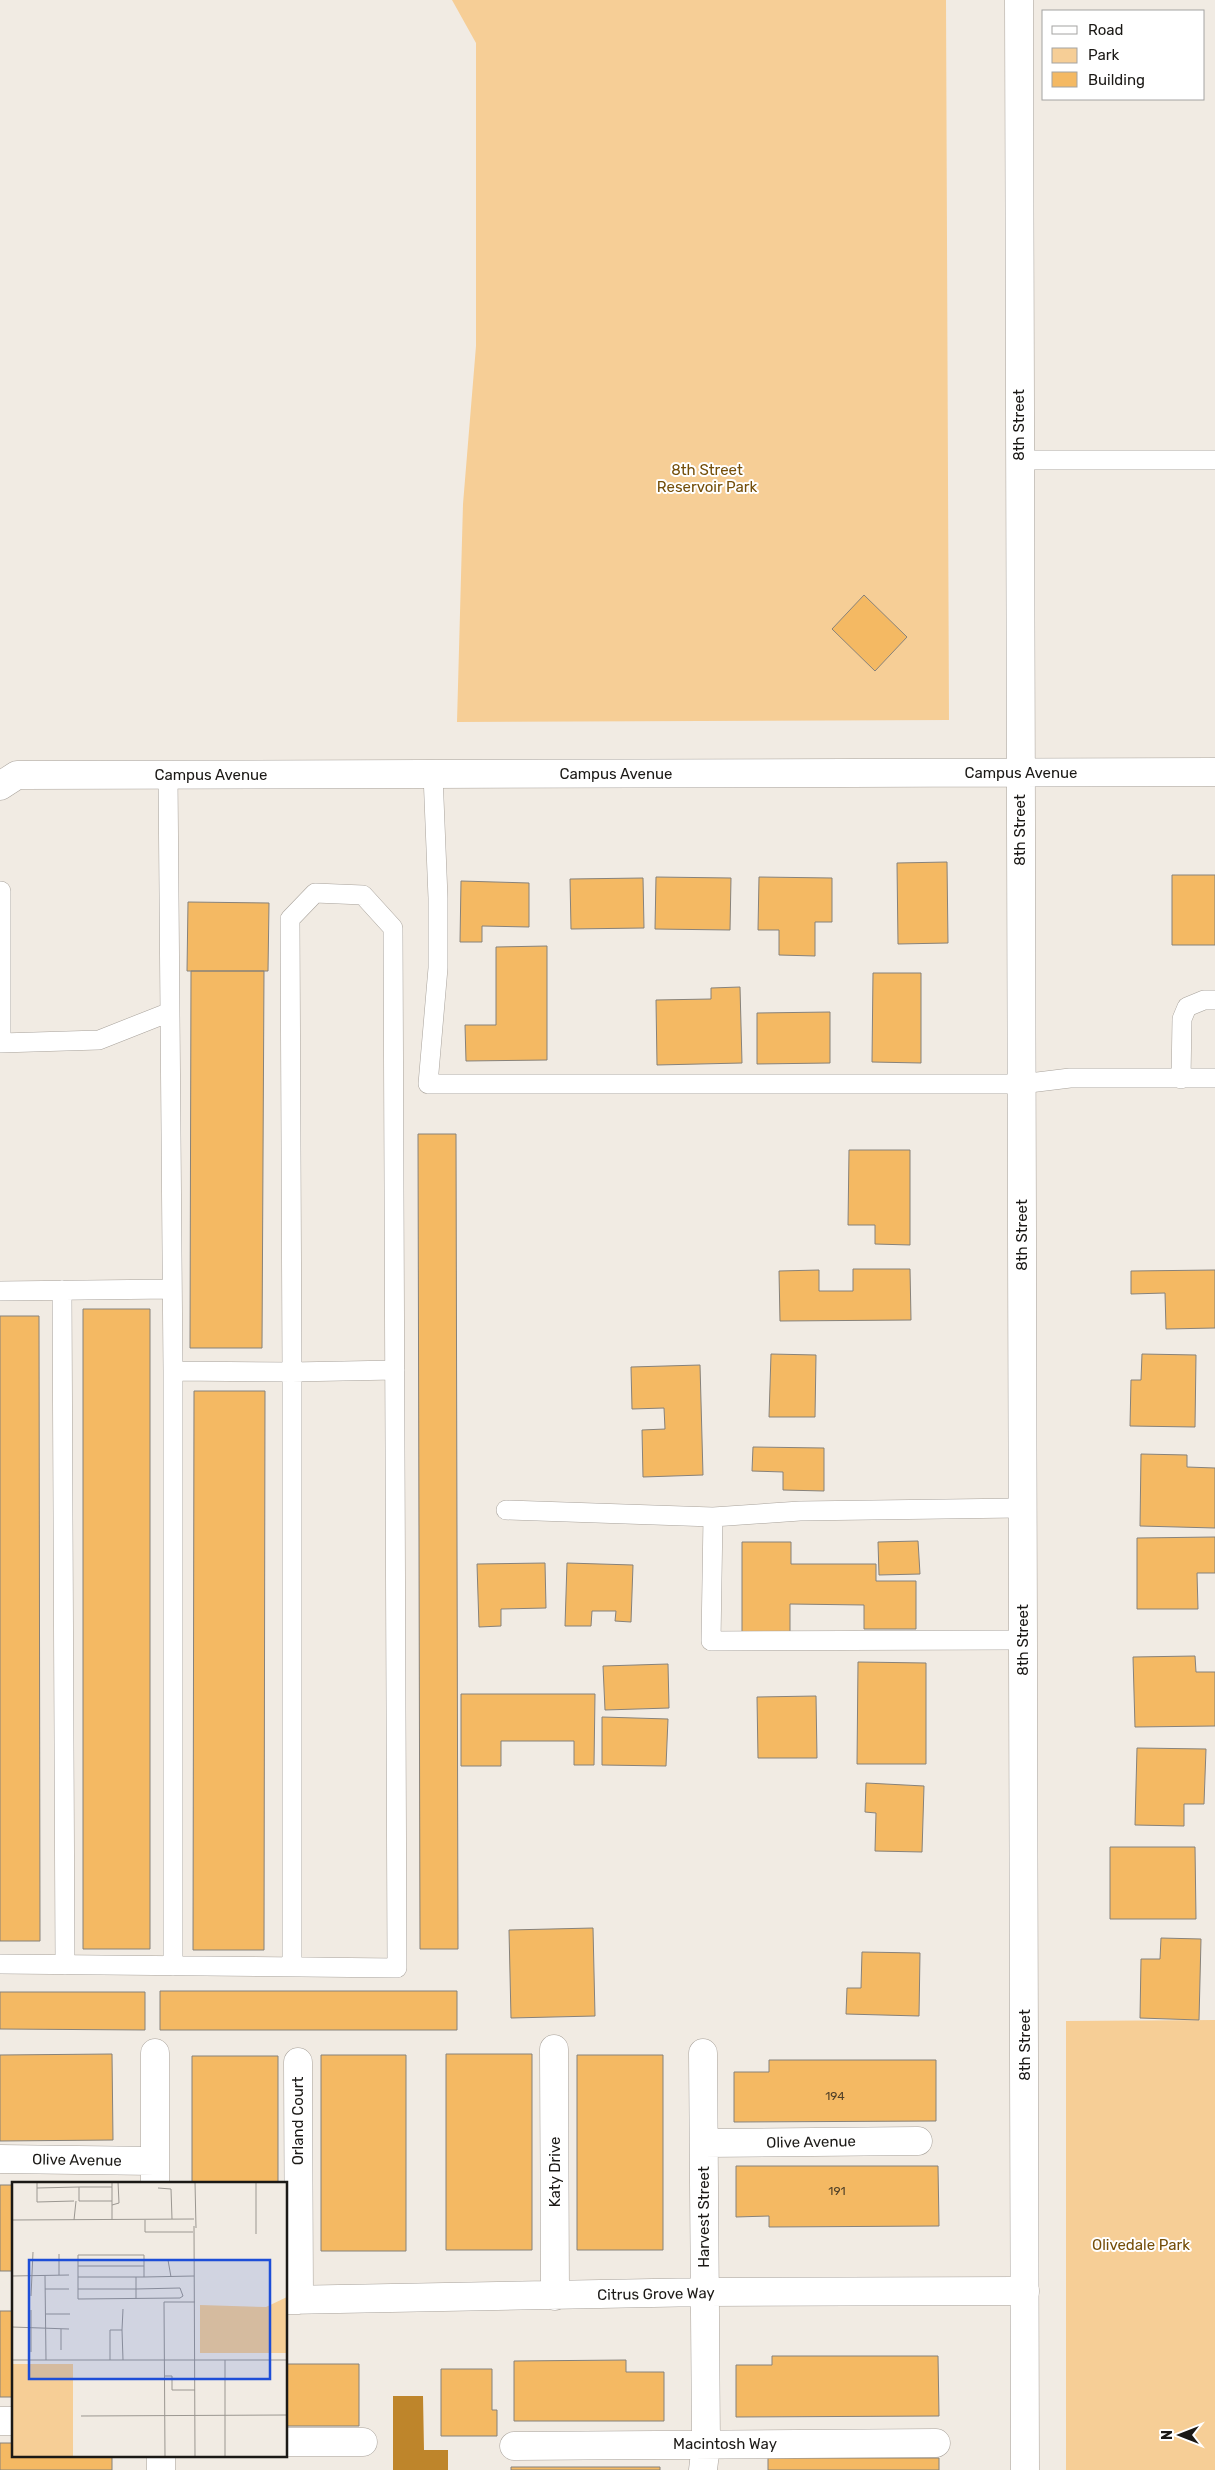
<svg xmlns="http://www.w3.org/2000/svg" width="1215" height="2470" viewBox="0 0 1215 2470" font-family="Rubik,sans-serif">
  <rect width="100%" height="100%" fill="#f1ebe3"/>
  <path fill="#f6ce96" d="M 452,0 L 946,0 L 949,720 L 457,722 L 463,504 L 476,346 L 476,43 Z
    M 1215,2020 L 1215,2470 L 1066,2470 L 1066,2021 Z"/>
  <path fill="#be852b" d="M 393,2396 L 423,2396 L 424,2450 L 448,2450 L 448,2470 L 393,2470 Z"/>
  <path fill="#f4b963" stroke="#87827b" d="M 864,595 L 907,637 L 875,671 L 832,629 Z
    M 947,862 L 948,943 L 898,944 L 897,863 Z
    M 1172,875 L 1215,875 L 1215,945 L 1172,945 Z
    M 656,877 L 731,878 L 730,930 L 655,929 Z
    M 759,877 L 832,878 L 832,922 L 815,922 L 815,956 L 779,955 L 779,930 L 758,930 Z
    M 643,878 L 644,928 L 571,929 L 570,879 Z
    M 461,881 L 529,883 L 529,927 L 482,926 L 482,942 L 460,942 Z
    M 188,902 L 269,903 L 268,971 L 187,971 Z
    M 547,946 L 547,1060 L 466,1061 L 465,1025 L 496,1025 L 496,947 Z
    M 191,971 L 264,971 L 262,1348 L 190,1348 Z
    M 873,973 L 921,973 L 921,1063 L 872,1062 Z
    M 740,987 L 742,1063 L 657,1065 L 656,1000 L 711,999 L 711,988 Z
    M 830,1012 L 830,1063 L 757,1064 L 757,1013 Z
    M 418,1134 L 456,1134 L 458,1949 L 420,1949 Z
    M 849,1150 L 910,1150 L 910,1245 L 875,1244 L 875,1225 L 848,1225 Z
    M 853,1269 L 910,1269 L 911,1320 L 780,1321 L 779,1271 L 819,1270 L 819,1291 L 853,1291 Z
    M 1215,1270 L 1215,1328 L 1166,1329 L 1165,1293 L 1131,1294 L 1131,1271 Z
    M 83,1309 L 150,1309 L 150,1949 L 83,1949 Z
    M 0,1316 L 39,1316 L 40,1941 L 0,1941 Z
    M 771,1354 L 816,1355 L 815,1417 L 769,1417 Z
    M 1142,1354 L 1196,1355 L 1195,1427 L 1130,1426 L 1131,1380 L 1141,1380 Z
    M 700,1365 L 703,1475 L 643,1477 L 642,1430 L 665,1429 L 664,1408 L 632,1409 L 631,1367 Z
    M 194,1391 L 265,1391 L 264,1950 L 193,1950 Z
    M 753,1447 L 824,1448 L 824,1491 L 783,1490 L 783,1472 L 752,1471 Z
    M 1141,1454 L 1187,1455 L 1187,1467 L 1215,1468 L 1215,1528 L 1140,1526 Z
    M 1215,1537 L 1215,1573 L 1197,1573 L 1198,1609 L 1137,1609 L 1137,1538 Z
    M 918,1541 L 920,1574 L 879,1575 L 878,1542 Z
    M 742,1542 L 791,1542 L 791,1564 L 876,1564 L 876,1581 L 916,1581 L 916,1629 L 864,1629 L 864,1605 L 790,1604 L 790,1632 L 742,1632 Z
    M 545,1563 L 546,1608 L 501,1609 L 501,1626 L 479,1627 L 477,1564 Z
    M 567,1563 L 633,1565 L 631,1622 L 615,1621 L 616,1611 L 592,1611 L 591,1626 L 565,1626 Z
    M 1195,1656 L 1196,1672 L 1215,1672 L 1215,1726 L 1135,1727 L 1133,1657 Z
    M 858,1662 L 926,1663 L 926,1764 L 857,1764 Z
    M 668,1664 L 669,1708 L 605,1710 L 603,1666 Z
    M 461,1694 L 595,1694 L 594,1765 L 574,1765 L 574,1741 L 501,1741 L 501,1766 L 461,1766 Z
    M 816,1696 L 817,1758 L 758,1758 L 757,1697 Z
    M 602,1717 L 668,1719 L 666,1766 L 602,1765 Z
    M 1137,1748 L 1206,1749 L 1204,1804 L 1184,1804 L 1184,1826 L 1135,1825 Z
    M 866,1783 L 924,1786 L 922,1852 L 875,1851 L 876,1813 L 865,1812 Z
    M 1110,1847 L 1195,1847 L 1196,1919 L 1110,1919 Z
    M 593,1928 L 595,2016 L 511,2018 L 509,1930 Z
    M 1161,1938 L 1201,1939 L 1199,2020 L 1140,2018 L 1141,1959 L 1160,1959 Z
    M 862,1952 L 920,1953 L 919,2016 L 846,2014 L 847,1988 L 861,1988 Z
    M 160,1991 L 457,1991 L 457,2030 L 160,2030 Z
    M 0,1992 L 145,1992 L 145,2030 L 0,2029 Z
    M 112,2054 L 113,2140 L 0,2141 L 0,2055 Z
    M 446,2054 L 532,2054 L 532,2250 L 446,2250 Z
    M 321,2055 L 406,2055 L 406,2251 L 321,2251 Z
    M 577,2055 L 663,2055 L 663,2250 L 577,2250 Z
    M 192,2056 L 278,2056 L 278,2184 L 192,2184 Z
    M 769,2060 L 936,2060 L 936,2121 L 734,2122 L 734,2072 L 769,2072 Z
    M 736,2166 L 938,2166 L 939,2226 L 769,2227 L 769,2216 L 736,2217 Z
    M 0,2185 L 14,2185 L 14,2271 L 0,2271 Z
    M 0,2311 L 14,2311 L 14,2397 L 0,2397 Z
    M 772,2356 L 938,2356 L 939,2416 L 736,2417 L 736,2365 L 772,2365 Z
    M 626,2360 L 626,2372 L 664,2372 L 664,2421 L 514,2421 L 514,2361 Z
    M 286,2364 L 359,2364 L 359,2426 L 286,2426 Z
    M 441,2369 L 492,2369 L 492,2410 L 497,2410 L 497,2436 L 441,2436 Z
    M 0,2443 L 14,2443 L 14,2456 L 112,2456 L 112,2470 L 0,2470 Z
    M 768,2458 L 939,2458 L 939,2470 L 768,2470 Z
    M 511,2467 L 660,2467 L 660,2470 L 511,2470 Z"/>
  <g fill="none" stroke-linecap="round" stroke-linejoin="round">
    <defs>
      <path id="service" d="M 1019,460 L 1215,460
        M 433,774 L 438,898 L 438,968 L 428,1084 L 1021,1084 L 1070,1078 L 1215,1078
        M 1,891 L 1,1043 L 99,1040 L 170,1012
        M 1181,1079 L 1182,1019 L 1187,1007 L 1204,1000 L 1215,1000
        M 62,1290 L 65,1965
        M 0,1291 L 172,1289
        M 173,1371 L 173,1966
        M 1023,1508 L 800,1511 L 713,1517 L 711,1641 L 1023,1640
        M 506,1510 L 713,1517
        M 0,1964 L 397,1968 L 393,928 L 363,895 L 315,893 L 290,919 L 292,1372 L 173,1371 L 168,775
        M 292,1967 L 292,1372 L 395,1370"/>
      <path id="minor" d="M 554,2049 L 555,2296
        M 298,2062 L 299,2300
        M 704,2143 L 918,2141
        M 0,2159 L 155,2161
        M 155,2184 L 155,2053
        M 286,2300 L 705,2292 L 1025,2291
        M 0,2421 L 14,2421
        M 286,2442 L 363,2442
        M 514,2446 L 936,2443
        M 161,2470 L 161,2456
        M 703,2470 L 706,2444 L 703,2053"/>
      <path id="tertiary" d="M 1019,0 L 1025,2470
        M 0,786 L 17,775 L 1215,772"/>
    </defs>
    <use href="#service" stroke="#a8a29b" stroke-width="20"/>
    <use href="#minor" stroke="#a8a29b" stroke-width="29"/>
    <use href="#tertiary" stroke="#a8a29b" stroke-width="29"/>
    <use href="#service" stroke="#fff" stroke-width="19"/>
    <use href="#minor" stroke="#fff" stroke-width="28"/>
    <use href="#tertiary" stroke="#fff" stroke-width="28"/>
  </g>
  <g text-anchor="middle" dominant-baseline="central" stroke-width="4" stroke-linejoin="round" paint-order="stroke">
    <g font-size="12" fill="#514129">
      <text x="835" y="2096">194</text>
      <text x="837" y="2191">191</text>
    </g>
    <g font-size="15" fill="#1b1916" stroke="#fff">
      <text transform="translate(1019 425) rotate(-90)">8th Street</text>
      <text x="1021" y="773">Campus Avenue</text>
      <text x="616" y="774">Campus Avenue</text>
      <text x="211" y="775">Campus Avenue</text>
      <text transform="translate(1020 830) rotate(-90)">8th Street</text>
      <text transform="translate(1022 1235) rotate(-90)">8th Street</text>
      <text transform="translate(1023 1640) rotate(-90)">8th Street</text>
      <text transform="translate(1025 2045) rotate(-90)">8th Street</text>
      <text transform="translate(298 2121) rotate(-90)">Orland Court</text>
      <text transform="translate(811 2142) rotate(-1)">Olive Avenue</text>
      <text transform="translate(77 2160) rotate(1)">Olive Avenue</text>
      <text transform="translate(555 2172) rotate(-90)">Katy Drive</text>
      <text transform="translate(704 2217) rotate(-90)">Harvest Street</text>
      <text transform="translate(656 2294) rotate(-1)">Citrus Grove Way</text>
      <text x="725" y="2444">Macintosh Way</text>
    </g>
    <g font-size="15" fill="#744e09" stroke="#fff">
      <text x="707" y="470">8th Street<tspan x="707" dy="17">Reservoir Park</tspan></text>
      <text x="1141" y="2245">Olivedale Park</text>
    </g>
  </g>
  <g transform="translate(12 2182)">
    <rect width="275" height="275" fill="#f1ebe3"/>
    <path d="M 275,115 L 275,171 L 188,171 L 188,123 L 254,125 ZM 0,182 L 61,182 L 61,275 L 0,275 Z" fill="#f6ce96"/>
    <path fill="none" stroke="#9b9791" stroke-width="1" d="M 25,0 L 25,20 L 62,19M 183,0 L 184,46M 244,0 L 244,52M 25,6 L 67,5M 146,6 L 159,7 L 160,37M 100,19 L 67,19 L 67,5 L 100,5M 100,23 L 107,21 L 106,0M 0,38 L 182,37M 62,38 L 64,19M 100,38 L 100,0M 133,38 L 133,50 L 181,50M 182,44 L 183,275M 66,84 L 132,84M 47,93 L 47,72M 0,94 L 57,93M 33,94 L 34,178M 66,95 L 124,95M 132,95 L 124,95 L 124,107 L 168,106 L 171,114 L 168,116 L 66,117 L 66,73 L 132,73 L 132,95 L 182,94M 159,95 L 156,78 L 171,78M 33,107 L 57,107M 66,107 L 124,107 L 124,117M 19,114 L 21,70M 19,128 L 19,170M 34,132 L 58,132M 0,145 L 57,147M 49,147 L 49,168M 110,148 L 111,127M 0,178 L 275,178M 98,178 L 98,148 L 110,148 L 111,178M 153,194 L 160,194 L 160,208 L 183,208M 69,234 L 275,233M 153,275 L 152,120 L 183,120M 213,275 L 213,178"/>
    <path fill="#1d4ed8" fill-opacity="0.15" stroke="#1d4ed8" stroke-width="2.5" d="M 17,78 L 258,78 L 258,197 L 17,197 Z"/>
    <rect width="275" height="275" fill="none" stroke="#1b1916" stroke-width="2.5"/>
  </g>
  <rect x="1042" y="10" width="162" height="90" fill="#ffffff" stroke="#a4a3a2"/>
  <rect x="1052" y="26" width="25" height="8" fill="#ffffff" stroke="#a4a3a2"/>
  <text x="1088" y="35" font-size="15" fill="#1b1916">Road</text>
  <rect x="1052" y="48" width="25" height="15" fill="#f6ce96" stroke="#a4a3a2"/>
  <text x="1088" y="60" font-size="15" fill="#1b1916">Park</text>
  <rect x="1052" y="72" width="25" height="15" fill="#f4b963" stroke="#a4a3a2"/>
  <text x="1088" y="85" font-size="15" fill="#1b1916">Building</text>
  <g transform="translate(1180 2435) rotate(270)" stroke="#ffffff" stroke-width="4" paint-order="stroke">
  <path d="M0-4L9 19L0 12L-9 19Z" fill="#1b1916"/>
  <text y="-8" font-size="14" font-weight="bold" text-anchor="middle" fill="#1b1916">N</text>
  </g>
</svg>
